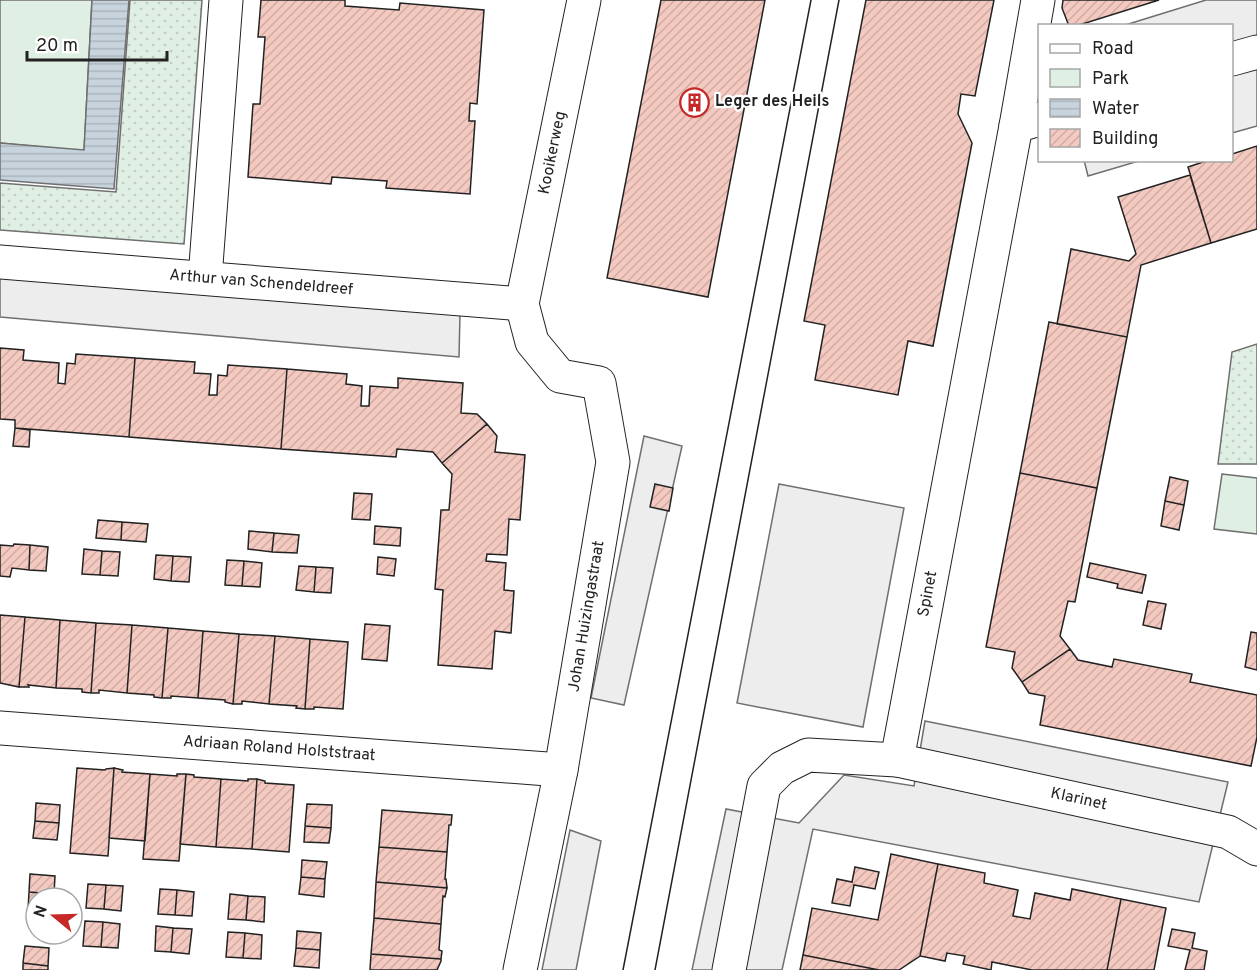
<svg xmlns="http://www.w3.org/2000/svg" width="1257" height="970" viewBox="0 0 1257 970" font-family="Overpass,sans-serif">
  <defs>
    <pattern id="grass-dots" width="8" height="8" patternUnits="userSpaceOnUse" patternTransform="scale(1.5)"><rect width="8" height="8" fill="#e0efe3"/><path d="M2 2h.1M6 6h.1" fill="none" stroke="#c0cdc2" stroke-width="1.8" stroke-linecap="round"/></pattern>
    <pattern id="water-rules" width="6" height="5" patternUnits="userSpaceOnUse" patternTransform="scale(1.5)"><rect width="6" height="5" fill="#c7d3dd"/><path d="M0 2.5h6" fill="none" stroke="#abb5bd"/></pattern>
    <pattern id="building-hatch" width="6" height="6" patternUnits="userSpaceOnUse" patternTransform="scale(1.5)"><rect width="6" height="6" fill="#f3c9c0"/><path d="M-1 1l2-2M0 6l6-6M5 7l2-2" fill="none" stroke="#d0aca5"/></pattern>
  </defs>
  <rect width="100%" height="100%" fill="#fff"/>
  <path fill="url(#grass-dots)" stroke="#6f6f6f" stroke-width="1.5" d="M 130,0 L 202,0 L 184,244 L 0,230 L 0,183 L 116,192 Z
    M 1257,344 L 1257,464 L 1218,464 L 1232,352 Z"/>
  <path fill="#e0efe3" stroke="#6f6f6f" stroke-width="1.5" d="M 0,0 L 92,0 L 84,151 L 0,143 Z
    M 1222,474 L 1257,478 L 1257,534 L 1214,529 Z"/>
  <path fill="#ededed" stroke="#6f6f6f" stroke-width="1.5" d="M 1206,0 L 1257,0 L 1257,126 L 1232,133 L 1232,26 L 1122,26 Z
    M 1084,160 L 1139,160 L 1139,161 L 1088,176 Z
    M 0,278 L 460,314 L 459,357 L 0,317 Z
    M 644,436 L 682,446 L 624,705 L 591,698 Z
    M 779,484 L 904,508 L 863,727 L 737,703 Z
    M 925,721 L 1228,782 L 1199,902 L 813,829 L 782,970 L 692,970 L 726,809 L 799,823 L 844,775 L 914,786 Z
    M 570,830 L 601,841 L 576,970 L 542,970 Z"/>
  <path fill="url(#water-rules)" stroke="#6f6f6f" stroke-width="1.5" d="M 92,0 L 129,0 L 114,189 L 0,180 L 0,143 L 84,150 Z"/>
  <path fill="url(#building-hatch)" stroke="#222" stroke-width="1.5" d="M 261,0 L 345,0 L 345,6 L 399,10 L 400,3 L 484,10 L 477,104 L 470,103 L 469,121 L 475,121 L 470,194 L 386,188 L 387,181 L 332,177 L 331,184 L 248,177 L 253,104 L 260,104 L 265,37 L 258,37 Z
    M 661,0 L 765,0 L 708,297 L 607,278 Z
    M 866,0 L 994,0 L 975,96 L 961,94 L 958,114 L 972,143 L 933,346 L 908,341 L 898,395 L 815,380 L 825,325 L 804,321 Z
    M 1063,0 L 1159,0 L 1076,26 L 1069,26 L 1062,8 Z
    M 1257,146 L 1257,229 L 1211,243 L 1188,167 L 1209,160 L 1232,160 L 1232,154 Z
    M 1190,175 L 1211,243 L 1141,265 L 1127,337 L 1057,324 L 1071,249 L 1129,261 L 1136,254 L 1118,197 Z
    M 1049,322 L 1127,337 L 1097,488 L 1020,473 Z
    M 0,348 L 24,350 L 23,360 L 59,363 L 58,383 L 65,384 L 67,363 L 75,364 L 76,354 L 135,358 L 129,437 L 15,428 L 15,420 L 0,419 Z
    M 135,358 L 195,362 L 194,373 L 211,374 L 209,395 L 217,395 L 218,375 L 227,376 L 228,365 L 287,369 L 281,449 L 129,437 Z
    M 287,369 L 347,374 L 346,384 L 362,386 L 361,406 L 369,406 L 370,386 L 398,388 L 398,378 L 463,383 L 461,413 L 477,414 L 487,424 L 442,463 L 433,452 L 397,449 L 396,457 L 281,449 Z
    M 487,424 L 497,436 L 495,452 L 525,455 L 520,520 L 509,519 L 507,555 L 487,554 L 486,561 L 506,563 L 504,590 L 514,591 L 511,633 L 495,631 L 492,669 L 438,665 L 443,590 L 435,589 L 441,510 L 449,510 L 452,474 L 442,463 Z
    M 15,428 L 30,430 L 29,447 L 13,446 Z
    M 1020,473 L 1097,488 L 1075,602 L 1068,601 L 1060,636 L 1070,649 L 1022,682 L 1012,668 L 1015,652 L 986,647 Z
    M 1170,477 L 1188,481 L 1184,505 L 1165,501 Z
    M 655,484 L 673,488 L 669,511 L 650,507 Z
    M 354,493 L 372,494 L 370,520 L 352,519 Z
    M 1165,501 L 1184,505 L 1179,530 L 1161,526 Z
    M 98,520 L 122,522 L 121,540 L 96,538 Z
    M 122,522 L 148,524 L 146,542 L 121,540 Z
    M 375,526 L 401,528 L 400,546 L 374,544 Z
    M 249,531 L 274,533 L 272,552 L 248,549 Z
    M 274,533 L 299,535 L 297,553 L 272,552 Z
    M 14,544 L 30,545 L 29,570 L 12,568 L 10,577 L 0,576 L 0,545 L 13,546 Z
    M 30,545 L 48,547 L 46,571 L 29,570 Z
    M 84,549 L 102,551 L 100,575 L 82,574 Z
    M 102,551 L 120,552 L 118,576 L 100,575 Z
    M 156,555 L 173,556 L 171,581 L 154,579 Z
    M 173,556 L 191,557 L 189,582 L 171,581 Z
    M 378,557 L 396,559 L 394,576 L 377,574 Z
    M 227,560 L 244,561 L 242,586 L 225,585 Z
    M 244,561 L 262,563 L 260,587 L 242,586 Z
    M 1090,563 L 1146,575 L 1142,593 L 1117,588 L 1118,584 L 1087,577 Z
    M 299,566 L 316,567 L 314,592 L 296,590 Z
    M 316,567 L 333,568 L 331,593 L 314,592 Z
    M 1148,601 L 1166,604 L 1161,629 L 1143,625 Z
    M 0,615 L 25,617 L 19,687 L 0,683 Z
    M 25,617 L 60,620 L 56,688 L 28,685 L 29,687 L 19,687 Z
    M 60,620 L 96,623 L 91,693 L 82,692 L 82,689 L 56,688 Z
    M 96,623 L 132,625 L 127,693 L 99,690 L 99,693 L 91,693 Z
    M 365,624 L 390,626 L 387,661 L 362,659 Z
    M 132,625 L 168,628 L 162,698 L 154,697 L 154,695 L 127,693 Z
    M 168,628 L 203,631 L 198,698 L 171,696 L 171,698 L 162,698 Z
    M 203,631 L 239,634 L 233,704 L 225,702 L 225,700 L 198,698 Z
    M 1251,632 L 1257,633 L 1257,670 L 1245,667 Z
    M 239,634 L 275,636 L 269,704 L 242,701 L 242,704 L 233,704 Z
    M 275,636 L 310,639 L 305,709 L 296,708 L 297,706 L 269,704 Z
    M 310,639 L 348,642 L 343,709 L 314,707 L 314,709 L 305,709 Z
    M 1070,649 L 1078,660 L 1112,667 L 1114,659 L 1192,674 L 1190,682 L 1257,695 L 1257,737 L 1251,766 L 1040,725 L 1045,696 L 1029,693 L 1022,682 Z
    M 77,768 L 105,770 L 106,769 L 114,768 L 108,856 L 70,853 Z
    M 114,768 L 123,770 L 122,772 L 150,774 L 145,841 L 109,838 Z
    M 150,774 L 177,776 L 177,774 L 186,774 L 179,861 L 143,859 Z
    M 186,774 L 194,775 L 194,777 L 221,779 L 216,847 L 180,844 Z
    M 221,779 L 248,781 L 248,779 L 257,779 L 252,849 L 216,847 Z
    M 257,779 L 265,781 L 265,783 L 294,785 L 289,852 L 252,849 Z
    M 36,803 L 60,805 L 59,823 L 35,821 Z
    M 307,804 L 332,805 L 331,828 L 305,826 Z
    M 382,810 L 452,815 L 451,825 L 449,825 L 447,852 L 379,847 Z
    M 35,821 L 59,823 L 57,840 L 33,838 Z
    M 305,826 L 331,828 L 329,843 L 304,842 Z
    M 379,847 L 447,852 L 445,879 L 446,879 L 447,888 L 376,882 Z
    M 891,854 L 938,864 L 920,956 L 899,970 L 879,970 L 803,955 L 812,908 L 878,920 Z
    M 302,860 L 327,862 L 325,879 L 301,877 Z
    M 938,864 L 985,873 L 984,883 L 1018,890 L 1013,916 L 1030,919 L 1035,893 L 1070,900 L 1072,889 L 1121,899 L 1107,970 L 1032,970 L 992,962 L 991,970 L 963,964 L 965,956 L 947,953 L 945,961 L 920,956 Z
    M 855,867 L 879,872 L 875,889 L 854,885 L 850,906 L 832,903 L 837,879 L 852,882 Z
    M 30,874 L 55,876 L 54,894 L 29,892 Z
    M 301,877 L 325,879 L 324,897 L 299,894 Z
    M 376,882 L 447,888 L 445,897 L 443,896 L 441,924 L 374,918 Z
    M 88,884 L 106,885 L 104,909 L 86,908 Z
    M 106,885 L 123,886 L 121,911 L 104,909 Z
    M 160,889 L 177,890 L 175,915 L 158,914 Z
    M 177,890 L 194,892 L 192,916 L 175,915 Z
    M 29,892 L 54,894 L 53,898 L 36,898 L 36,910 L 28,910 Z
    M 230,894 L 248,896 L 246,920 L 228,919 Z
    M 248,896 L 265,897 L 264,922 L 246,920 Z
    M 1121,899 L 1166,908 L 1154,970 L 1107,970 Z
    M 374,918 L 441,924 L 439,950 L 442,951 L 441,959 L 371,954 Z
    M 85,921 L 103,922 L 101,947 L 83,946 Z
    M 103,922 L 120,924 L 118,948 L 101,947 Z
    M 156,926 L 173,928 L 171,952 L 155,951 Z
    M 173,928 L 192,929 L 189,954 L 171,952 Z
    M 1172,929 L 1195,933 L 1192,948 L 1207,951 L 1204,970 L 1185,970 L 1190,950 L 1168,946 Z
    M 297,931 L 321,933 L 320,950 L 296,948 Z
    M 228,932 L 245,933 L 243,958 L 226,957 Z
    M 245,933 L 262,935 L 261,959 L 243,958 Z
    M 25,946 L 49,948 L 48,966 L 23,963 Z
    M 296,948 L 320,950 L 319,968 L 294,966 Z
    M 371,954 L 441,959 L 441,961 L 437,970 L 370,970 Z
    M 803,955 L 879,970 L 800,970 Z
    M 23,963 L 48,966 L 48,970 L 23,970 Z"/>
  <g fill="none" stroke-linecap="round" stroke-linejoin="round">
    <defs>
      <g id="minor">
        <path d="M 1232,59 L 1257,52"/>
        <path d="M 1016,126 L 1038,0"/>
        <path id="s1" d="M 0,262 L 522,304"/>
        <path d="M 205,278 L 226,0"/>
        <path id="s2" d="M 0,728 L 561,770"/>
        <path id="s3" d="M 897,760 L 1228,832 L 1257,849"/>
        <path id="s4" d="M 520,970 L 561,770 L 613,462 L 599,383 L 560,376 L 532,342 L 522,304 L 584,0"/>
        <path id="s5" d="M 729,970 L 764,786 L 782,768 L 808,755 L 897,760 L 1016,126 L 1040,119"/>
      </g>
    </defs>
    <use href="#minor" stroke="#222" stroke-width="35"/>
    <use href="#minor" stroke="#fff" stroke-width="33"/>
    <path stroke="#222" stroke-width="1.5" d="M 623,970 L 811,0
      M 655,970 L 839,0"/>
  </g>
  <defs>
    <symbol id="building-ring" viewBox="-11 -11 22 22"><circle r="9.5" fill="#fff" stroke="#c62828" stroke-width="1.5"/><path d="M-4-6H4V6H1V3H-1V6H-4ZM-2.5-4.3h1.7v1.8h-1.7ZM.8-4.3h1.7v1.8H.8ZM-2.5-1h1.7V.8h-1.7ZM.8-1h1.7V.8H.8Z" fill="#c62828"/></symbol>
  </defs>
  <g fill-rule="evenodd">
    <use href="#building-ring" x="678" y="86" width="33" height="33"/>
  </g>
  <g text-anchor="middle" dominant-baseline="central" stroke-width="4.5" stroke-linejoin="round" paint-order="stroke">
    <g font-size="16" font-weight="bold" fill="#222" stroke="#fff" text-anchor="start">
      <text x="715" y="102">Leger des Heils</text>
    </g>
    <g font-size="16" fill="#222" stroke="#fff">
      <text stroke="none"><textPath href="#s4" startOffset="874">Kooikerweg</textPath></text>
      <text stroke="none"><textPath href="#s1" startOffset="262">Arthur van Schendeldreef</textPath></text>
      <text stroke="none"><textPath href="#s5" startOffset="500">Spinet</textPath></text>
      <text stroke="none"><textPath href="#s4" startOffset="360">Johan Huizingastraat</textPath></text>
      <text stroke="none"><textPath href="#s2" startOffset="280">Adriaan Roland Holststraat</textPath></text>
      <text stroke="none"><textPath href="#s3" startOffset="186">Klarinet</textPath></text>
    </g>
  </g>
  <rect x="1038" y="24" width="195" height="138" fill="#ffffff" stroke="#a7a7a7" stroke-width="1.5"/>
  <rect x="1050" y="44" width="30" height="9" fill="#ffffff" stroke="#a7a7a7" stroke-width="1.5"/>
  <text x="1092" y="54" font-size="18" fill="#222222">Road</text>
  <rect x="1050" y="69" width="30" height="18" fill="#e0efe3" stroke="#a7a7a7" stroke-width="1.5"/>
  <text x="1092" y="84" font-size="18" fill="#222222">Park</text>
  <rect x="1050" y="99" width="30" height="18" fill="url(#water-rules)" stroke="#a7a7a7" stroke-width="1.5"/>
  <text x="1092" y="114" font-size="18" fill="#222222">Water</text>
  <rect x="1050" y="129" width="30" height="18" fill="url(#building-hatch)" stroke="#a7a7a7" stroke-width="1.5"/>
  <text x="1092" y="144" font-size="18" fill="#222222">Building</text>
  <g transform="translate(54 916) rotate(289)"><circle r="28" fill="#ffffff" stroke="#a7a7a7" stroke-width="1.5"/>
  <path d="M0-4.5L10 22L0 15L-10 22Z" fill="#c62828"/>
  <text y="-9" font-size="16" font-weight="bold" text-anchor="middle" fill="#222222">N</text>
  </g>
  <path d="M27 51v9h140v-9" fill="none" stroke="#222222" stroke-width="3"/>
  <text x="36" y="51" font-size="18" fill="#222222" stroke="#ffffff" stroke-width="4.5" paint-order="stroke">20 m</text>
</svg>
